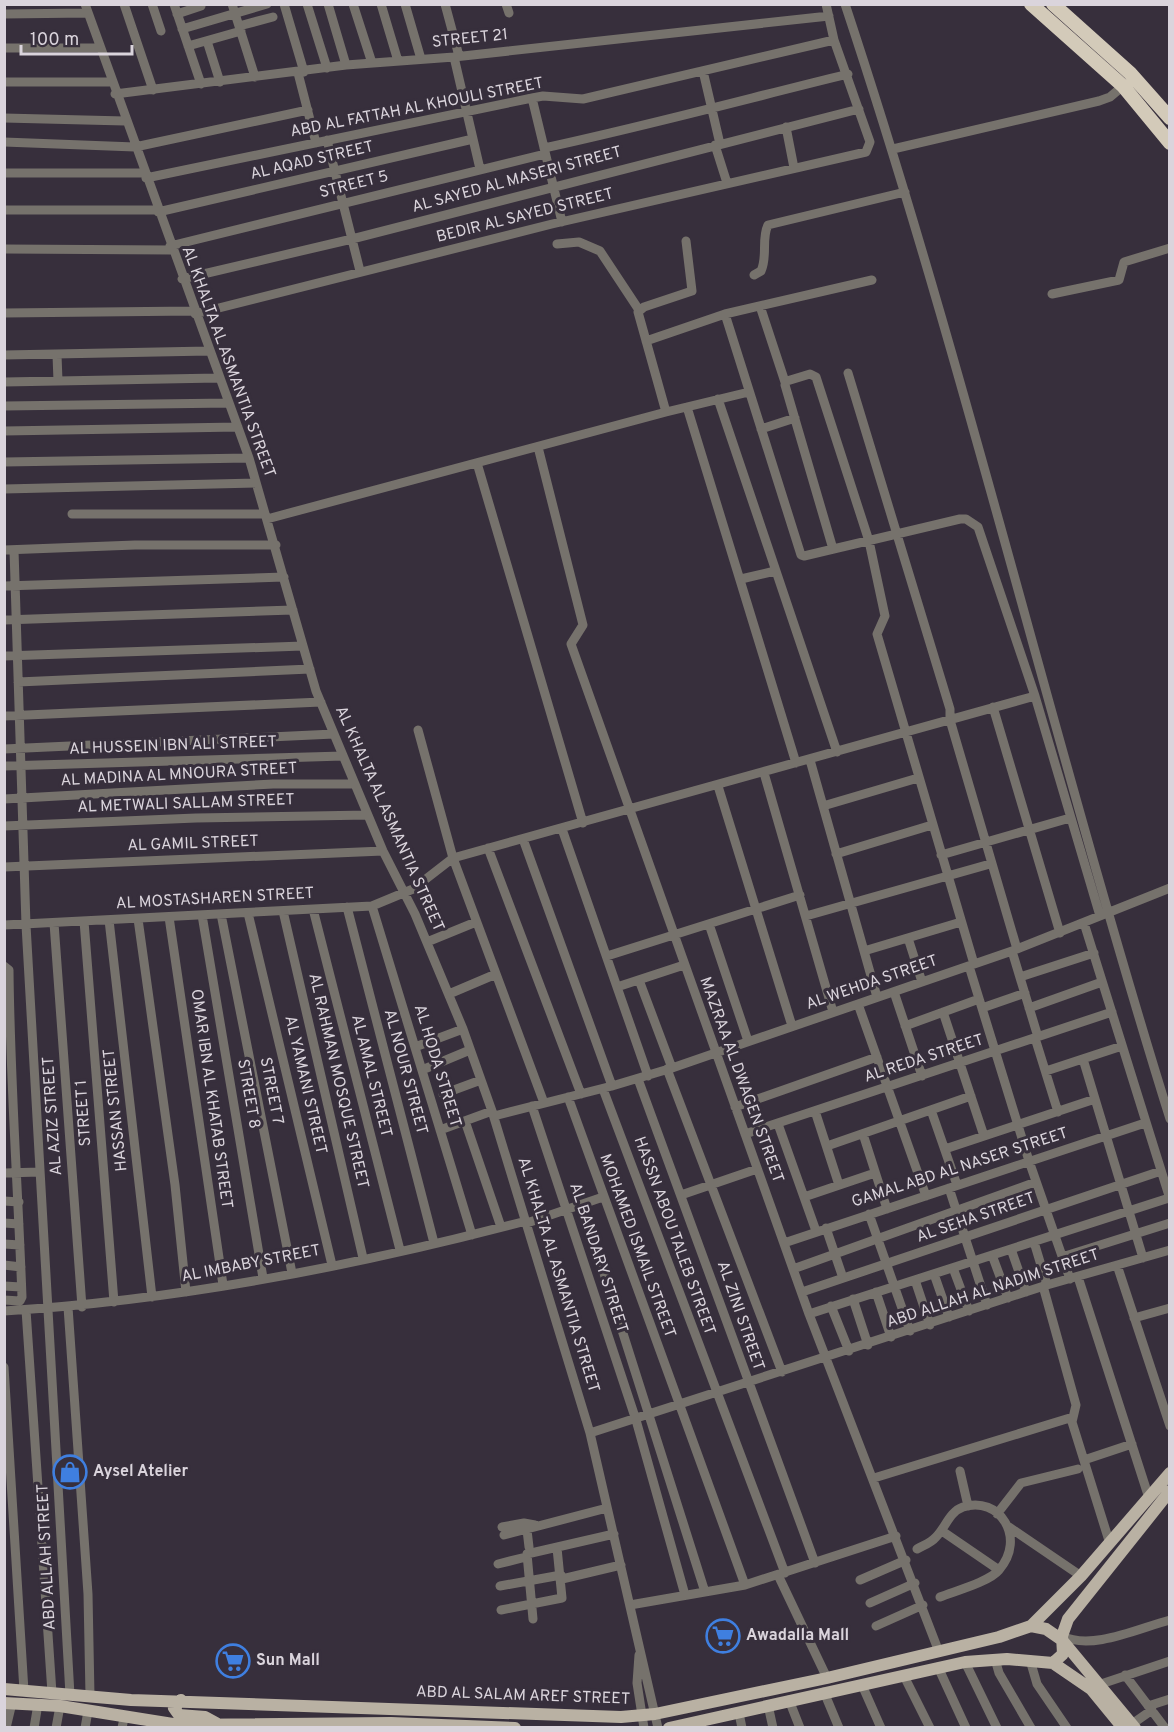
<svg xmlns="http://www.w3.org/2000/svg" width="1174" height="1732" viewBox="0 0 1174 1732" font-family="Overpass,sans-serif">
  <rect width="100%" height="100%" fill="#372f3c"/>
  <g fill="none" stroke-linecap="round" stroke-linejoin="round">
    <path stroke="#76726c" stroke-width="9" d="M 85,4 L 249,458 L 316,691 L 383,851 L 415,914 L 463,1029 L 492,1111 L 590,1433 L 658,1728
      M 124,4 L 153,90
      M 152,4 L 161,31
      M 174,4 L 201,84
      M 232,4 L 255,77
      M 284,4 L 304,72
      M 307,4 L 327,68
      M 328,4 L 346,65
      M 353,4 L 372,63
      M 381,4 L 398,61
      M 405,4 L 421,59
      M 445,4 L 459,56
      M 506,4 L 509,13
      M 845,4 C 967,372 1055,750 1170,1119
      M 4,14 L 88,13
      M 177,14 L 201,6
      M 239,26 L 273,17
      M 182,29 L 267,4
      M 207,41 L 220,82
      M 188,46 L 241,31
      M 4,48 L 100,48
      M 454,57 L 480,169
      M 703,71 L 720,144
      M 298,73 L 316,143
      M 4,82 L 111,82
      M 115,94 L 346,65 L 454,57 L 829,16
      M 532,98 L 562,222
      M 4,118 L 125,121
      M 786,127 L 794,168
      M 327,140 L 360,271
      M 4,142 L 135,147 L 308,110
      M 715,145 L 727,183
      M 544,148 C 646,126 746,99 848,74
      M 893,149 L 1099,101 L 1110,97 L 1123,86
      M 4,173 L 144,173
      M 146,178 L 532,98 L 543,96 L 583,99 L 834,40
      M 4,210 L 157,210
      M 158,212 L 473,139
      M 557,244 L 579,242 L 600,251 L 639,310
      M 170,246 L 545,154
      M 4,249 L 172,250
      M 754,275 L 761,271 C 768,256 761,239 768,225 L 905,192
      M 182,279 L 352,239 L 859,109
      M 1052,294 L 1119,280 L 1124,262 L 1170,248
      M 760,306 L 785,382
      M 4,313 L 194,311
      M 195,314 L 552,224 L 866,152 L 870,142 L 834,40 L 826,4
      M 725,314 L 801,555 L 804,556 L 960,519 L 966,519 L 978,527 L 1035,696 L 1100,916
      M 646,341 L 725,314 L 872,280
      M 4,355 L 209,351
      M 57,355 L 58,381
      M 848,373 L 950,709 L 950,720 L 1017,949
      M 4,382 L 218,378
      M 718,399 L 837,752
      M 4,406 L 229,403
      M 687,407 L 796,763
      M 666,412 L 749,392
      M 761,429 L 795,418
      M 4,431 L 238,427
      M 538,447 L 583,625 L 571,644 L 809,1314 L 939,1652
      M 4,462 L 249,458
      M 477,463 L 583,823
      M 4,489 L 256,483
      M 72,514 L 265,514
      M 267,519 L 666,412 L 638,312 L 644,307 L 692,291 L 686,241
      M 833,549 L 785,385 L 787,381 L 810,374 L 816,377 L 869,541 L 885,616 L 877,634 L 974,964
      M 4,550 L 135,545 L 276,545
      M 14,550 L 26,925 L 70,1695
      M 741,579 L 775,571
      M 4,586 L 284,577
      M 4,620 L 293,610
      M 4,656 L 303,646
      M 18,682 L 310,669
      M 993,707 L 1060,933
      M 4,716 L 321,702
      M 418,730 L 453,858 L 544,1103
      M 4,749 L 334,734
      M 810,760 L 877,997
      M 4,766 L 343,756
      M 764,773 L 833,1012
      M 718,786 L 792,1026
      M 4,799 L 273,784 L 355,784
      M 823,806 L 918,778
      M 4,826 L 196,818 L 368,815
      M 562,829 L 648,1076
      M 523,839 L 612,1086
      M 488,848 L 581,1094
      M 836,854 L 932,825
      M 941,855 L 1070,818
      M 4,867 L 383,851
      M 372,906 L 472,1235
      M 347,907 L 434,1243
      M 313,909 L 400,1250
      M 283,911 L 363,1258
      M 248,913 L 332,1265
      M 221,914 L 292,1273
      M 202,915 L 263,1278
      M 806,916 L 990,864
      M 169,917 L 223,1285
      M 138,919 L 175,1185 L 186,1292
      M 109,920 L 152,1297
      M 84,921 L 114,1302
      M 54,923 L 82,1307
      M 1084,923 L 1170,1199
      M 709,924 L 748,1041
      M 4,925 L 372,906 L 413,889 L 453,858 L 1035,696
      M 908,938 L 922,982
      M 427,942 L 476,922
      M 864,951 L 961,922
      M 1012,951 L 1038,1037
      M 607,956 L 800,895
      M 4,966 L 9,970 C 10,1079 18,1188 22,1297 L 20,1301 L 4,1300
      M 969,966 L 1029,1161 L 1070,1279
      M 1020,977 L 1094,953
      M 639,980 L 672,1068
      M 617,987 L 684,965
      M 894,992 L 922,1076
      M 449,994 L 496,974
      M 858,1004 L 926,1196
      M 982,1008 L 1025,993
      M 1029,1008 L 1102,982
      M 943,1012 L 984,1136
      M 905,1026 L 979,999
      M 1035,1038 L 1058,1112
      M 415,1047 L 463,1029
      M 1083,1059 L 1143,1258
      M 667,1069 L 782,1372
      M 422,1070 L 470,1050
      M 1046,1071 L 1122,1046
      M 638,1079 L 815,1563
      M 603,1089 L 785,1573
      M 443,1094 L 481,1080
      M 568,1097 L 745,1585
      M 532,1106 L 636,1420 L 685,1595
      M 735,1107 L 877,1057
      M 931,1110 L 957,1185
      M 815,1111 L 839,1185
      M 494,1116 L 612,1086 L 672,1068 L 1012,951 L 1170,888
      M 465,1121 L 501,1227
      M 778,1124 L 816,1231
      M 440,1130 L 492,1111
      M 745,1134 L 1112,1012
      M 863,1134 L 887,1209
      M 827,1146 L 971,1096
      M 945,1149 L 1095,1099
      M 4,1173 L 40,1172
      M 949,1188 L 987,1305
      M 681,1195 L 757,1169
      M 804,1197 L 875,1173
      M 4,1201 L 19,1202
      M 582,1204 L 705,1592
      M 869,1214 L 910,1331
      M 4,1223 L 19,1224
      M 527,1223 L 603,1197
      M 826,1228 L 843,1278
      M 1034,1242 L 1047,1285
      M 784,1243 L 1145,1123
      M 4,1244 L 20,1245
      M 1011,1249 L 1026,1292
      M 992,1255 L 1008,1298
      M 1062,1257 L 1170,1223
      M 4,1265 L 21,1267
      M 1117,1265 L 1170,1426
      M 953,1268 L 969,1311
      M 793,1269 L 1036,1182
      M 934,1274 L 949,1317
      M 1078,1277 L 1149,1498
      M 915,1280 L 930,1325
      M 4,1286 L 21,1287
      M 1043,1286 L 1076,1405 L 1072,1422 L 1110,1544
      M 802,1292 L 1161,1171
      M 876,1292 L 891,1337
      M 853,1299 L 868,1345
      M 831,1306 L 849,1351
      M 68,1307 L 88,1594 L 90,1696
      M 26,1310 L 52,1693
      M 4,1311 C 180,1300 356,1266 526,1221
      M 809,1314 L 1169,1198
      M 1134,1318 L 1170,1308
      M 4,1367 L 24,1691
      M 590,1433 L 1047,1285 L 1170,1250
      M 1084,1460 L 1132,1444
      M 960,1471 L 968,1506
      M 874,1478 L 1073,1417
      M 997,1514 L 1021,1483 L 1078,1469
      M 502,1527 L 524,1523 L 535,1525
      M 1009,1527 L 1081,1576
      M 527,1530 L 529,1547
      M 942,1531 L 999,1570
      M 504,1535 L 607,1508
      M 917,1549 C 924,1545 931,1543 936,1537 C 946,1527 949,1512 963,1507 C 999,1495 1027,1538 999,1570 C 989,1582 955,1591 940,1597
      M 498,1564 L 526,1557
      M 778,1575 L 827,1678
      M 562,1579 L 621,1565
      M 860,1580 L 906,1560
      M 500,1586 L 561,1575
      M 870,1603 L 915,1583
      M 630,1605 L 745,1585 L 896,1536
      M 501,1610 L 562,1598 L 557,1548
      M 533,1619 L 527,1554 L 614,1534
      M 876,1626 L 923,1605
      M 1062,1636 C 1092,1651 1139,1628 1170,1620
      M 639,1655 L 637,1683 L 644,1728
      M 995,1659 L 999,1673 L 1031,1728
      M 1030,1660 L 1037,1684 L 1067,1728
      M 965,1662 L 997,1728
      M 938,1667 L 966,1728
      M 1125,1675 L 1165,1728
      M 904,1676 L 930,1728
      M 1101,1684 L 1170,1661
      M 862,1685 L 881,1728
      M 824,1692 L 839,1728
      M 789,1700 L 800,1728
      M 768,1705 L 773,1728
      M 1148,1706 L 1170,1699
      M 739,1713 L 742,1728
      M 1132,1724 L 1152,1710
      M 6,1728 L 12,1703
      M 34,1728 L 38,1704
      M 56,1728 L 60,1706
      M 85,1728 L 88,1711
      M 122,1728 L 124,1718"/>
    <path stroke="#b9b1a3" stroke-width="12" d="M 1031,1626 L 1081,1576 L 1170,1473
      M 1053,1663 L 1091,1689 L 1123,1728
      M 4,1689 L 131,1700 L 621,1717 L 655,1714 L 827,1678 L 999,1637 L 1031,1626 L 1046,1629 L 1062,1640 L 1135,1728
      M 181,1700 L 174,1708 L 179,1715 L 205,1717 L 216,1723
      M 4,1703 L 60,1706 L 179,1725 L 391,1723 L 515,1728
      M 669,1728 L 965,1662 L 1007,1659 L 1053,1663 L 1063,1654 L 1062,1636 L 1068,1619 L 1170,1491"/>
    <path stroke="#d3cab9" stroke-width="14" d="M 1031,4 L 1123,86 L 1170,143
      M 1053,4 L 1130,73 L 1170,118"/>
  </g>
  <defs>
    <symbol id="shop-ring" viewBox="-11 -11 22 22"><circle r="9.5" fill="#372f3c" stroke="#3f7fe0" stroke-width="1.5"/><path d="M-5-2.5h2.3a2.7 3.5 0 0 1 5.4 0H5L5.5 6h-11ZM-1.5-2.5h3a1.5 2.3 0 0 0-3 0Z" fill="#3f7fe0"/></symbol>
    <symbol id="supermarket-ring" viewBox="-11 -11 22 22"><circle r="9.5" fill="#372f3c" stroke="#3f7fe0" stroke-width="1.5"/><path d="M-6-5.5h2.5l.6 2H6L4.5 2H-2.5L-4.4-4H-6ZM-1.5 3.2a1.3 1.3 0 1 0 .1 0ZM3 3.2a1.3 1.3 0 1 0 .1 0Z" fill="#3f7fe0"/></symbol>
  </defs>
  <g fill-rule="evenodd">
    <use href="#shop-ring" x="51" y="1453" width="38" height="38"/>
    <use href="#supermarket-ring" x="704" y="1617" width="38" height="38"/>
    <use href="#supermarket-ring" x="214" y="1642" width="38" height="38"/>
  </g>
  <g text-anchor="middle" dominant-baseline="central" stroke-width="6" stroke-linejoin="round" paint-order="stroke">
    <g font-size="16" fill="#dad4dc" stroke="#372f3c">
      <text transform="translate(470 39) rotate(-6)">STREET 21</text>
      <text transform="translate(417 108) rotate(-11)">ABD AL FATTAH AL KHOULI STREET</text>
      <text transform="translate(312 161) rotate(-13)">AL AQAD STREET</text>
      <text transform="translate(517 180) rotate(-15)">AL SAYED AL MASERI STREET</text>
      <text transform="translate(354 185) rotate(-14)">STREET 5</text>
      <text transform="translate(525 216) rotate(-14)">BEDIR AL SAYED STREET</text>
      <text transform="translate(228 362) rotate(70)">AL KHALTA AL ASMANTIA STREET</text>
      <text transform="translate(173 746) rotate(-2)">AL HUSSEIN IBN ALI STREET</text>
      <text transform="translate(179 775) rotate(-3)">AL MADINA AL MNOURA STREET</text>
      <text transform="translate(186 804) rotate(-2)">AL METWALI SALLAM STREET</text>
      <text transform="translate(389 819) rotate(66)">AL KHALTA AL ASMANTIA STREET</text>
      <text transform="translate(193 844) rotate(-2)">AL GAMIL STREET</text>
      <text transform="translate(215 899) rotate(-3)">AL MOSTASHAREN STREET</text>
      <text transform="translate(872 983) rotate(-19)">AL WEHDA STREET</text>
      <text transform="translate(924 1059) rotate(-18)">AL REDA STREET</text>
      <text transform="translate(437 1066) rotate(73)">AL HODA STREET</text>
      <text transform="translate(405 1072) rotate(75)">AL NOUR STREET</text>
      <text transform="translate(371 1076) rotate(76)">AL AMAL STREET</text>
      <text transform="translate(741 1080) rotate(70)">MAZRAA AL DWAGEN STREET</text>
      <text transform="translate(338 1081) rotate(77)">AL RAHMAN MOSQUE STREET</text>
      <text transform="translate(305 1085) rotate(77)">AL YAMANI STREET</text>
      <text transform="translate(271 1091) rotate(79)">STREET 7</text>
      <text transform="translate(248 1094) rotate(80)">STREET 8</text>
      <text transform="translate(211 1099) rotate(82)">OMAR IBN AL KHATAB STREET</text>
      <text transform="translate(116 1110) rotate(-96)">HASSAN STREET</text>
      <text transform="translate(84 1113) rotate(-94)">STREET 1</text>
      <text transform="translate(53 1116) rotate(-94)">AL AZIZ STREET</text>
      <text transform="translate(960 1168) rotate(-18)">GAMAL ABD AL NASER STREET</text>
      <text transform="translate(976 1218) rotate(-19)">AL SEHA STREET</text>
      <text transform="translate(674 1236) rotate(70)">HASSN ABOU TALEB STREET</text>
      <text transform="translate(637 1246) rotate(70)">MOHAMED ISMAIL STREET</text>
      <text transform="translate(598 1258) rotate(72)">AL BANDARY STREET</text>
      <text transform="translate(251 1264) rotate(-11)">AL IMBABY STREET</text>
      <text transform="translate(558 1275) rotate(73)">AL KHALTA AL ASMANTIA STREET</text>
      <text transform="translate(993 1289) rotate(-18)">ABD ALLAH AL NADIM STREET</text>
      <text transform="translate(740 1316) rotate(71)">AL ZINI STREET</text>
      <text transform="translate(47 1557) rotate(-93)">ABD ALLAH STREET</text>
      <text transform="translate(523 1696) rotate(2)">ABD AL SALAM AREF STREET</text>
    </g>
    <g font-size="16" font-weight="bold" fill="#dad4dc" stroke="#372f3c" text-anchor="start">
      <text x="93" y="1472">Aysel Atelier</text>
      <text x="746" y="1636">Awadalla Mall</text>
      <text x="256" y="1661">Sun Mall</text>
    </g>
  </g>
  <rect width="1174" height="1732" fill="none" stroke="#dad4dc" stroke-width="12"/>
  <path d="M21 45v9h111v-9" fill="none" stroke="#dad4dc" stroke-width="3"/>
  <text x="30" y="45" font-size="18" fill="#dad4dc" stroke="#372f3c" stroke-width="4.5" paint-order="stroke">100 m</text>
</svg>
